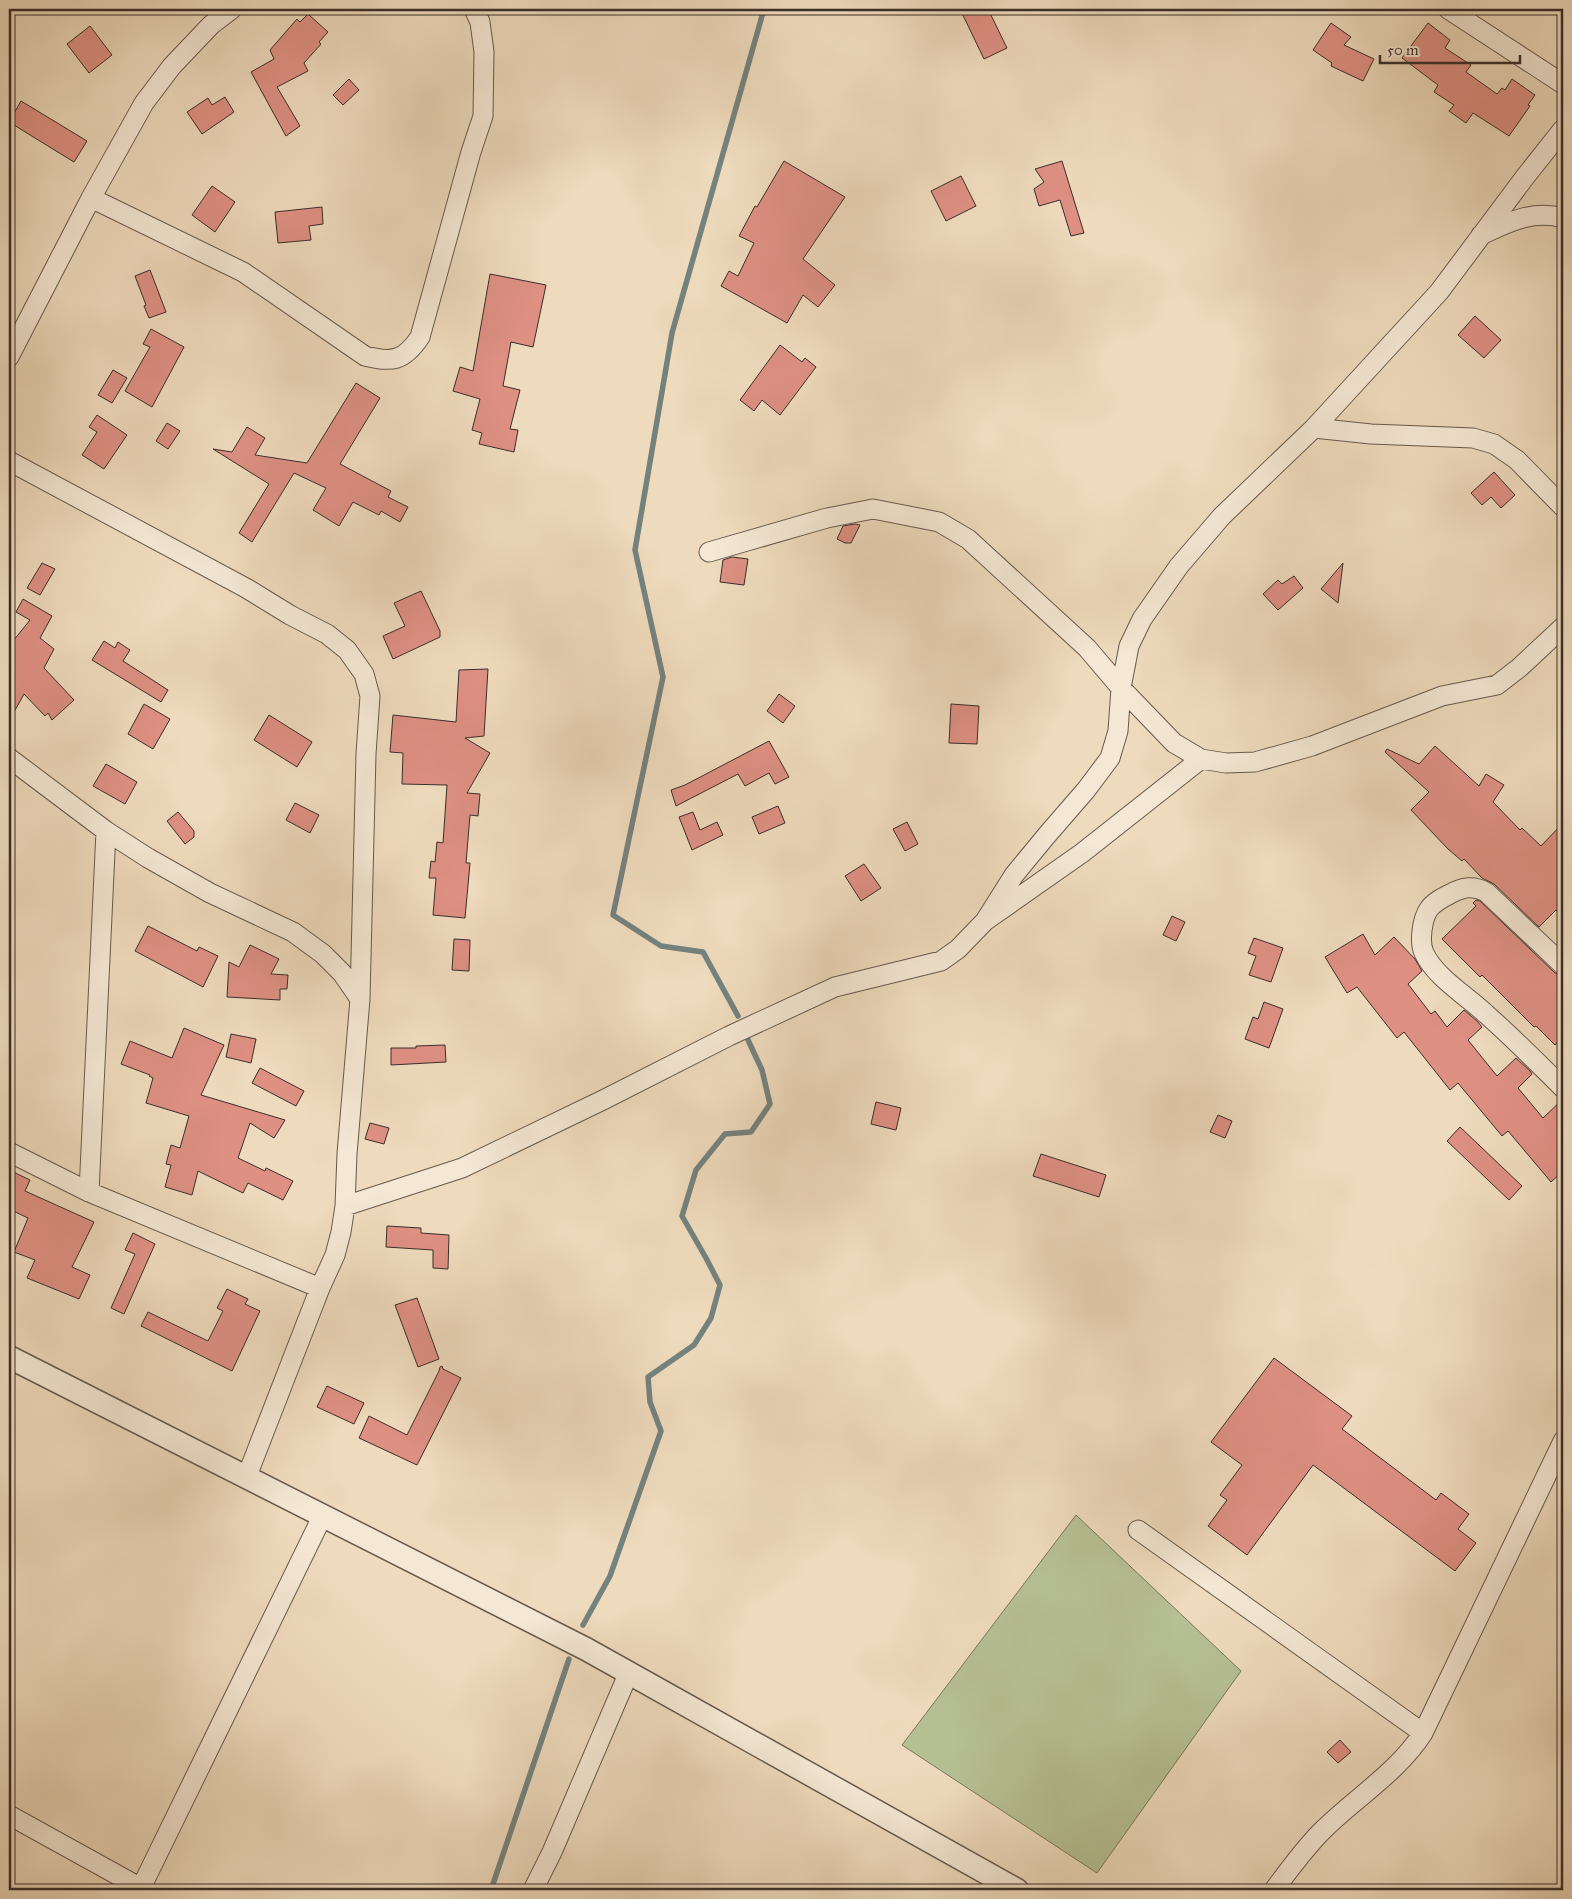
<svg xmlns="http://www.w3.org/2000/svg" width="1572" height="1899" viewBox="0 0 1572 1899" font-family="'IM FELL Great Primer',serif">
  <rect width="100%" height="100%" fill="#eedabc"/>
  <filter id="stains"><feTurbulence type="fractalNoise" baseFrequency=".004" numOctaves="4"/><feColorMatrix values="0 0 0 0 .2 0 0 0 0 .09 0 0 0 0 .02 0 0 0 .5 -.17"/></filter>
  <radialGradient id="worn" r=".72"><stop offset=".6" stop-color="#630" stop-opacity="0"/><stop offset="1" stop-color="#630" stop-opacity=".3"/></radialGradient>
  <path fill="#b6c093" stroke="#78775e" d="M 1076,1515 L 1241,1671 L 1097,1873 L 902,1745 Z"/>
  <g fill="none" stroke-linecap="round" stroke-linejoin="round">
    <path stroke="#74827e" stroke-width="5.5" d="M 738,1016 L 703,952 L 661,946 L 613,915 L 663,677 L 635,550 L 672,333 L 764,9
      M 583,1625 L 610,1576 L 661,1431 L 650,1402 L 648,1377 L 694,1345 L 711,1318 L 720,1285 L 706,1258 L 682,1216 L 696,1170 L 725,1134 L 751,1132 L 770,1104 L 762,1070 L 748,1040
      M 491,1890 L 569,1659"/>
  </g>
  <path fill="#de9083" stroke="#3a2e29" d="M 960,9 L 988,9 L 1007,48 L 984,59 Z
    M 308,14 L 328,32 L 319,42 L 321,44 L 304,63 L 308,71 L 277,87 L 300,126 L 286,136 L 251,72 L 274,59 L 270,50 L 297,19 L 300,22 Z
    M 1331,23 L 1351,37 L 1344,45 L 1374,59 L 1363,81 L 1331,66 L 1332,63 L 1313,50 Z
    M 1428,23 L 1450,40 L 1445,48 L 1471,65 L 1466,72 L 1497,94 L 1502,88 L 1505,90 L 1512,79 L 1535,95 L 1528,105 L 1530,106 L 1509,136 L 1473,113 L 1466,123 L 1449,111 L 1454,105 L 1434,92 L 1438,85 L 1402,58 Z
    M 90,26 L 112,55 L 89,73 L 67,44 Z
    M 349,79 L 359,90 L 343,105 L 333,95 Z
    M 225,97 L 234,112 L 202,134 L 187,112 L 208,98 L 212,105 Z
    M 21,101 L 87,141 L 74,162 L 9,122 Z
    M 784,161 L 845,197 L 803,259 L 835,285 L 818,307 L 803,295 L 787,323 L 721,286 L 729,271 L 738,276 L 754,243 L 739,236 L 755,206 L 757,207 Z
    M 1062,161 L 1084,233 L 1071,236 L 1060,200 L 1039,206 L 1034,189 L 1044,182 L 1035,169 Z
    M 961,176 L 976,206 L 946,221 L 931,191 Z
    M 212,186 L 235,202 L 215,232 L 192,215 Z
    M 322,207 L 323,224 L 309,226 L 311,240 L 278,243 L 275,212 Z
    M 150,270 L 166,312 L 149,318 L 144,306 L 146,305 L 135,276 Z
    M 490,274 L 546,285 L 533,347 L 511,342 L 503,386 L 520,390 L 510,429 L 518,430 L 514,452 L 479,444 L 482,433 L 472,430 L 480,399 L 453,391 L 460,367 L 473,371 Z
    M 1475,316 L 1501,340 L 1484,358 L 1458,335 Z
    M 151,329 L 184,347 L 152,407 L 125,391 L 150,347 L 143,344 Z
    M 780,345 L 802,362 L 805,358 L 816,367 L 780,415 L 762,400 L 754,411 L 740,400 Z
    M 113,370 L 127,378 L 112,403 L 98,395 Z
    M 356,383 L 380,398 L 340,464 L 391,491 L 388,497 L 408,507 L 400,522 L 381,511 L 379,515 L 353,502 L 339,526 L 313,510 L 326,488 L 294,473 L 252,542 L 239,533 L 269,484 L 213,449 L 232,452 L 247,427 L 265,438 L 255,455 L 307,463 Z
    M 97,415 L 127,435 L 104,469 L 82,455 L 97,432 L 89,427 Z
    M 167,423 L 180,431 L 168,449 L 156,441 Z
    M 1494,472 L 1515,495 L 1501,508 L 1491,497 L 1482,505 L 1471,493 Z
    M 855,524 L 860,525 L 851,543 L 845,543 L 837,539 L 843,526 Z
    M 732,557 L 748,559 L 744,585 L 720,582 L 723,560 Z
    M 42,563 L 55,569 L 40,595 L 27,588 Z
    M 1343,563 L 1338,603 L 1321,589 Z
    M 1294,576 L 1303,588 L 1278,610 L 1263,594 L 1278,580 L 1282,584 Z
    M 421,591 L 440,631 L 440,637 L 393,659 L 383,636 L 405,626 L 394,603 Z
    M 23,599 L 52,616 L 40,638 L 54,649 L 44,668 L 74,700 L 52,720 L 48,713 L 45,716 L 24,694 L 9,721 L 9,646 L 30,620 L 16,612 Z
    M 104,641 L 115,648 L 118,642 L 130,650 L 123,661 L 168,690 L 161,702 L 92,660 Z
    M 488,669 L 484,736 L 465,738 L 490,753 L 467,793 L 480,794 L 478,816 L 470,815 L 466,863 L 470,863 L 465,918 L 433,915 L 436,878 L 429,878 L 431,861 L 435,862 L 437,842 L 443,843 L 447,785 L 402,784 L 403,753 L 390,752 L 393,715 L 456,722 L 459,670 Z
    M 779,694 L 795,706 L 783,723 L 767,711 Z
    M 144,704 L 170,719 L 153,749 L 128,734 Z
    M 951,704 L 979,706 L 977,744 L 949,743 Z
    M 269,715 L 312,742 L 297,767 L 254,740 Z
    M 769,741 L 789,777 L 775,784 L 769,773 L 745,786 L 738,774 L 676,806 L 671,790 L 685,785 Z
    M 1435,746 L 1479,786 L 1486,774 L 1504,785 L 1493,802 L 1520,830 L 1522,828 L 1541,846 L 1563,823 L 1563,918 L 1556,910 L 1539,927 L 1494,884 L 1482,878 L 1464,859 L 1462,861 L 1448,849 L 1411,810 L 1429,792 L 1385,752 L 1387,749 L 1419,764 Z
    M 106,764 L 137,782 L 125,804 L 93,786 Z
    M 295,803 L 319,815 L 310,833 L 286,820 Z
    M 778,806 L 785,823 L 759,834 L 752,817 Z
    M 178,812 L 194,831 L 194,837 L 185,844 L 167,821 Z
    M 693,812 L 700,830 L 717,822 L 723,835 L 692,850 L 679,817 Z
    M 907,822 L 918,844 L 905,851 L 893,829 Z
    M 864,864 L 881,888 L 861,901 L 845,876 Z
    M 1476,900 L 1480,901 L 1555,973 L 1563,976 L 1563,1036 L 1555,1045 L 1536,1026 L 1534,1027 L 1482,975 L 1480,977 L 1442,939 L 1476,906 L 1473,903 Z
    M 1172,916 L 1185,922 L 1176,941 L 1163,935 Z
    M 148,926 L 197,951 L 199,947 L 218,956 L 203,987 L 135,951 Z
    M 1363,934 L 1375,955 L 1394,937 L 1415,959 L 1422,971 L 1408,984 L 1431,1014 L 1435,1011 L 1447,1027 L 1464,1010 L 1478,1022 L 1482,1027 L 1468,1040 L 1497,1076 L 1516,1058 L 1530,1071 L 1532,1074 L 1518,1088 L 1543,1118 L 1563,1099 L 1563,1171 L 1551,1182 L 1508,1131 L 1502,1136 L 1458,1083 L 1450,1090 L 1404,1032 L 1397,1038 L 1357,987 L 1347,993 L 1325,957 Z
    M 1254,938 L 1283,948 L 1271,982 L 1249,975 L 1256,956 L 1248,953 Z
    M 454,939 L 470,940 L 469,971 L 452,970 Z
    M 250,945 L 279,959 L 271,974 L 288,975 L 287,989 L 280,989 L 280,1000 L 227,997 L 229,962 L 239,967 Z
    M 1264,1002 L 1283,1009 L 1269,1048 L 1245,1039 L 1253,1017 L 1258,1019 Z
    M 184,1028 L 224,1045 L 201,1095 L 285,1120 L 274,1138 L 250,1123 L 238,1158 L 265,1171 L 266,1168 L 293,1181 L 283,1200 L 248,1183 L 243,1193 L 198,1171 L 192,1195 L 165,1187 L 171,1165 L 166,1164 L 171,1145 L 180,1148 L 189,1116 L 146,1103 L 153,1078 L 149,1076 L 150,1075 L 121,1064 L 130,1041 L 172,1058 Z
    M 231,1034 L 256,1039 L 251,1063 L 226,1057 Z
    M 445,1045 L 446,1062 L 391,1065 L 391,1048 L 416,1048 L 416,1046 Z
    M 260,1068 L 304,1091 L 296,1106 L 252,1083 Z
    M 876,1102 L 901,1108 L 896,1130 L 871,1124 Z
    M 1218,1115 L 1232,1121 L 1225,1138 L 1210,1132 Z
    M 370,1123 L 389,1128 L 384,1144 L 365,1139 Z
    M 1460,1127 L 1522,1186 L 1509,1200 L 1447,1141 Z
    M 1041,1154 L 1106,1175 L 1099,1197 L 1033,1176 Z
    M 9,1170 L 30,1180 L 25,1191 L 94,1222 L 72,1267 L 90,1275 L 79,1299 L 27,1278 L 35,1260 L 14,1252 L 28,1218 L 9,1209 Z
    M 387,1226 L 421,1228 L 421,1233 L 449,1235 L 448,1269 L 433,1268 L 433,1250 L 386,1247 Z
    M 133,1233 L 155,1244 L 124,1314 L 111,1308 L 135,1254 L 125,1250 Z
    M 227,1289 L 248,1299 L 245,1304 L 260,1311 L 232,1371 L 141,1326 L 148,1312 L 208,1341 L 223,1311 L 217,1308 Z
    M 417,1298 L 439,1359 L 418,1367 L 395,1305 Z
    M 1274,1358 L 1352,1416 L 1342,1429 L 1436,1500 L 1441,1493 L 1469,1514 L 1458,1529 L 1476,1543 L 1455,1571 L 1313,1465 L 1247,1555 L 1208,1526 L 1227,1500 L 1220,1495 L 1242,1465 L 1211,1442 Z
    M 442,1366 L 443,1369 L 461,1378 L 417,1465 L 359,1438 L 369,1416 L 407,1435 L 439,1371 L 440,1367 Z
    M 327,1386 L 364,1403 L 354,1424 L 317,1407 Z
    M 1340,1740 L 1351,1752 L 1338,1763 L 1327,1752 Z"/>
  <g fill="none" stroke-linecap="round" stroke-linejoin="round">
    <defs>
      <path id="minor" d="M 1448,9 L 1563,84
        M 91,198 L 243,272 L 365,356 C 392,363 404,361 420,337 L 471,152 L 483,116 L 484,52 L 480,22 L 474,9
        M 1481,235 C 1507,223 1533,209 1563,218
        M 9,357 L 91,198 L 144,103 L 172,66 L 211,25 L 232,9
        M 1314,428 L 1371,434 L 1473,438 L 1494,444 L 1517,460 L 1563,507
        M 9,461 L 246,588 L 290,615 L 327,634 L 347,650 L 364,674 L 370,696 L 366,754 L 360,999 L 347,1154 L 345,1206 L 341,1232 L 335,1255 L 320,1288 L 247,1476
        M 709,552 L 827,518 L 873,509 L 939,522 L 968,539 L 1087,648 L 1121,688 L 1174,743 L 1201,759 L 1226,763 L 1255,762 L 1312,746 L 1442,696 L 1497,685 L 1519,668 L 1563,627
        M 9,758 L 106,831 L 148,858 L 210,893 L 293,932 L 323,954 L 342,973 L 360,999
        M 985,921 L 1014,875 L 1047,835 L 1086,790 L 1110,758 L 1118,731 L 1121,688 L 1129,646 L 1142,619 L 1179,566 L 1222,516 L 1314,428 L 1439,292 L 1525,177 L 1563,129
        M 1563,965 L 1486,892 C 1473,885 1463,887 1450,894 C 1442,898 1434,902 1429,909 C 1422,919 1419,942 1424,953 C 1436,978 1466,995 1486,1014 C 1513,1038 1538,1063 1563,1088
        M 9,1152 L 89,1192 L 320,1288
        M 89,1192 L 106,831
        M 345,1206 L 462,1168 L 603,1100 L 729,1036 L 835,987 L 941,961 L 958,949 L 985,921 L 1082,853 L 1201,759
        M 1138,1530 L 1423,1733
        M 9,1815 L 141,1888
        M 140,1890 L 323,1515
        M 533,1890 L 552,1852 L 629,1672
        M 1274,1890 C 1289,1870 1304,1849 1322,1831 C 1355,1798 1397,1773 1423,1733 L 1563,1441"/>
      <path id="tertiary" d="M 9,1357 L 586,1649 L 1017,1890"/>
    </defs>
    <use href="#minor" stroke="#67594e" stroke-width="21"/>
    <use href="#tertiary" stroke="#67594e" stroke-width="25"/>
    <use href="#minor" stroke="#f4e7d3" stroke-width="19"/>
    <use href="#tertiary" stroke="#f4e7d3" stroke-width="22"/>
  </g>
  <rect width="1572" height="1899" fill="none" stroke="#eedabc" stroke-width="30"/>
  <rect x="10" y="10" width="1552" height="1879" fill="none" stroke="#3a2e29" stroke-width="2.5"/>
  <rect x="15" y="15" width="1542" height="1869" fill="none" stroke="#3a2e29"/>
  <path d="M1380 55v8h140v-8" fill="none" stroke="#3a2e29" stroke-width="2.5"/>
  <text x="1387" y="55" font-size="15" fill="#3a2e29" stroke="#f4e7d3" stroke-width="4" paint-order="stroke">50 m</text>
  <rect width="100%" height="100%" filter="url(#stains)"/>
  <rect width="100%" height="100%" fill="url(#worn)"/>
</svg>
